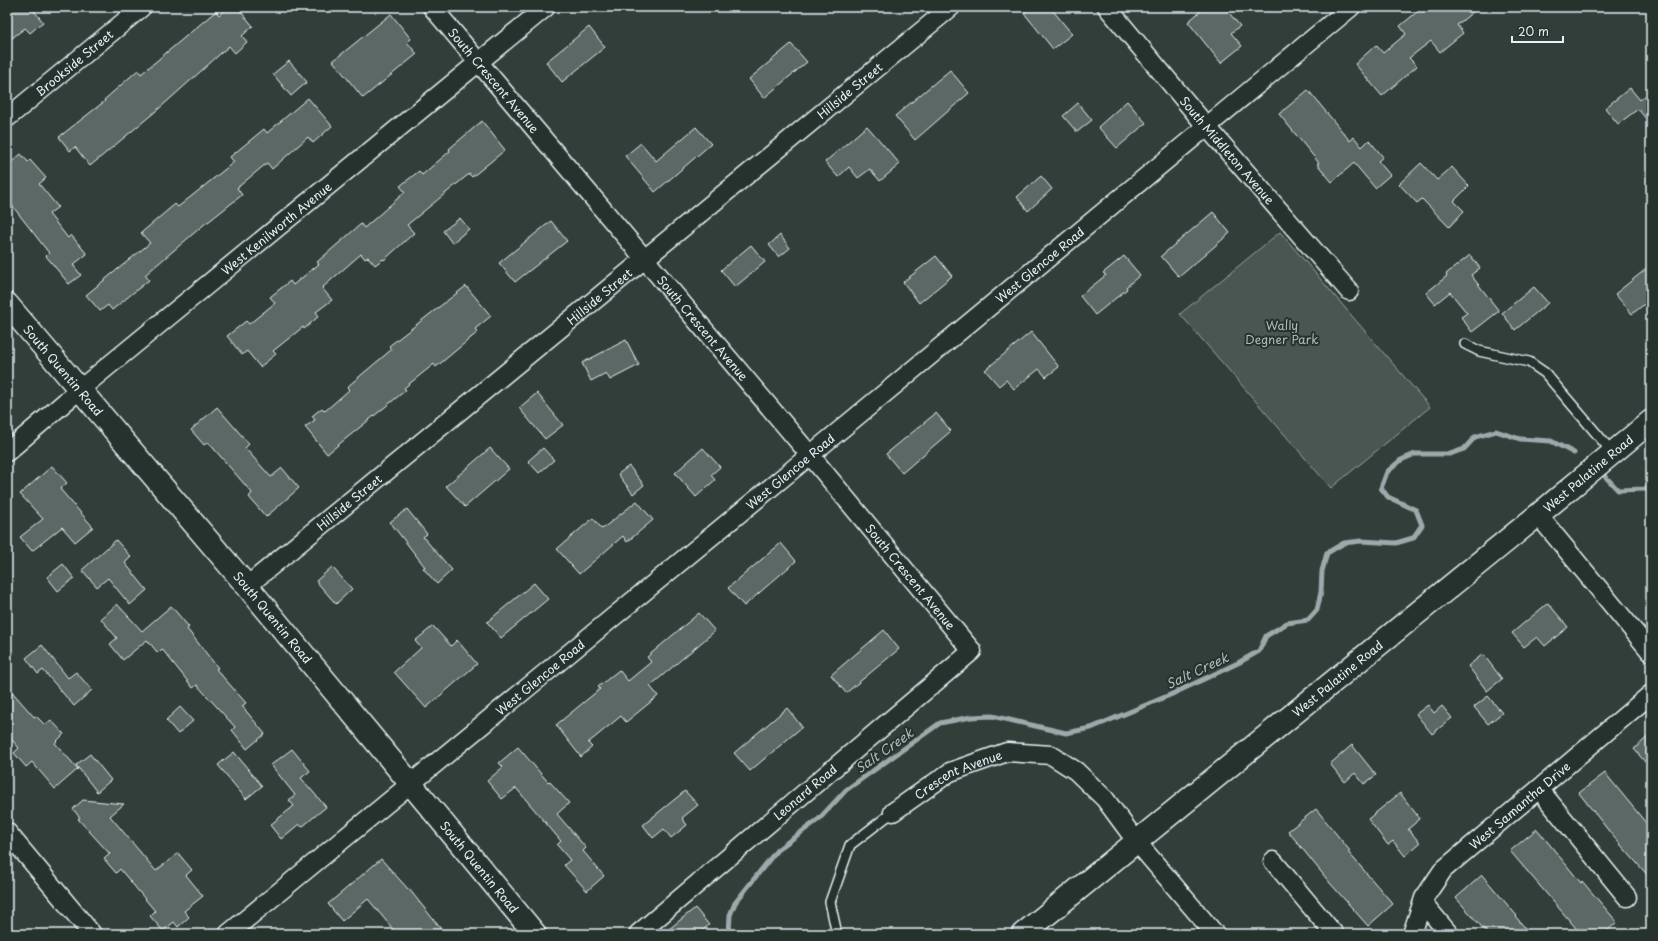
<svg xmlns="http://www.w3.org/2000/svg" width="1658" height="941" viewBox="0 0 1658 941" font-family="'Playpen Sans',sans-serif">
  <rect width="100%" height="100%" fill="#323e39"/>
  <filter id="ink" filterUnits="userSpaceOnUse"><feTurbulence type="fractalNoise" baseFrequency=".025" numOctaves="2"/><feDisplacementMap in="SourceGraphic" scale="8" xChannelSelector="R" yChannelSelector="G"/><feConvolveMatrix kernelMatrix="1 2 1 2 8 2 1 2 1" color-interpolation-filters="sRGB"/></filter>
  <g filter="url(#ink)">
    <path fill="#495651" stroke="#98a4a4" d="M 1280,232 L 1430,407 L 1331,488 L 1180,314 Z"/>
    <g fill="none" stroke-linecap="round" stroke-linejoin="round">
      <path stroke="#9ea9ab" stroke-width="5" d="M 1603,474 L 1618,490 L 1646,489 L 1651,480
        M 729,934 L 730,915 L 735,903 L 777,850 L 819,819 L 846,790 L 940,723 L 971,717 L 992,716 L 1066,733 L 1091,728 L 1170,695 L 1238,663 L 1259,651 L 1266,636 L 1287,623 L 1308,620 L 1317,610 L 1321,592 L 1322,571 L 1327,553 L 1344,543 L 1361,541 L 1396,543 L 1413,538 L 1422,525 L 1416,510 L 1388,497 L 1381,488 L 1387,472 L 1401,460 L 1415,454 L 1450,454 L 1464,449 L 1475,437 L 1496,431 L 1520,439 L 1551,441 L 1574,453"/>
    </g>
    <path fill="#5c6865" stroke="#e8f1f8" d="M 13,7 L 31,7 L 43,22 L 30,33 L 25,28 L 7,42 L 7,12 Z
      M 229,7 L 237,7 L 253,26 L 242,36 L 247,42 L 235,53 L 229,46 L 162,106 L 90,166 L 75,147 L 70,151 L 59,137 L 105,101 L 104,100 L 138,70 L 141,74 L 216,11 L 219,15 Z
      M 1031,7 L 1050,7 L 1072,34 L 1053,49 L 1024,13 Z
      M 1205,7 L 1224,7 L 1240,26 L 1231,33 L 1242,46 L 1221,63 L 1188,22 Z
      M 1423,7 L 1479,7 L 1457,25 L 1463,33 L 1440,52 L 1431,41 L 1409,58 L 1417,66 L 1382,96 L 1355,64 L 1376,45 L 1383,53 L 1406,34 L 1400,26 Z
      M 391,14 L 411,39 L 407,42 L 417,54 L 363,98 L 333,61 Z
      M 589,27 L 605,47 L 562,82 L 546,62 Z
      M 791,44 L 807,62 L 764,98 L 749,79 Z
      M 289,61 L 307,82 L 291,96 L 273,74 Z
      M 950,70 L 969,93 L 915,140 L 895,116 Z
      M 1630,88 L 1640,100 L 1651,91 L 1651,125 L 1638,109 L 1618,124 L 1605,108 Z
      M 1308,90 L 1350,141 L 1354,137 L 1362,147 L 1369,140 L 1383,157 L 1378,161 L 1390,175 L 1375,188 L 1354,163 L 1332,182 L 1317,164 L 1319,163 L 1279,114 Z
      M 308,98 L 332,126 L 313,143 L 308,137 L 272,169 L 267,163 L 237,188 L 242,195 L 208,222 L 207,222 L 145,275 L 149,280 L 112,310 L 108,305 L 100,311 L 86,295 L 150,243 L 141,233 L 175,204 L 178,207 L 234,162 L 230,157 L 264,129 L 267,133 Z
      M 1127,101 L 1146,123 L 1117,148 L 1098,127 Z
      M 1078,103 L 1092,120 L 1077,132 L 1063,116 Z
      M 482,121 L 505,150 L 472,177 L 469,174 L 407,225 L 414,233 L 384,260 L 383,259 L 375,265 L 368,257 L 365,259 L 361,254 L 322,288 L 332,300 L 316,312 L 319,316 L 304,329 L 303,327 L 273,351 L 276,354 L 260,367 L 247,351 L 242,355 L 227,336 L 246,321 L 249,324 L 275,303 L 270,297 L 290,281 L 293,285 L 319,264 L 317,262 L 361,224 L 364,228 L 405,192 L 400,186 L 419,171 L 422,175 L 450,151 L 449,149 Z
      M 867,126 L 900,164 L 880,181 L 870,169 L 858,178 L 849,167 L 838,177 L 825,162 Z
      M 696,127 L 711,144 L 655,192 L 625,156 L 641,143 L 656,161 Z
      M 21,154 L 28,162 L 30,160 L 46,178 L 39,184 L 58,207 L 49,214 L 68,238 L 71,235 L 87,254 L 73,265 L 81,275 L 69,284 L 46,256 L 49,253 L 7,199 L 7,166 Z
      M 1421,163 L 1437,180 L 1452,167 L 1469,186 L 1454,201 L 1464,211 L 1449,227 L 1422,199 L 1417,203 L 1399,184 Z
      M 1041,176 L 1052,189 L 1028,211 L 1017,197 Z
      M 1213,212 L 1230,233 L 1179,277 L 1161,256 Z
      M 460,218 L 469,229 L 452,243 L 443,231 Z
      M 551,221 L 567,241 L 515,282 L 499,263 Z
      M 780,235 L 790,248 L 779,257 L 769,245 Z
      M 751,245 L 765,262 L 735,287 L 721,270 Z
      M 1470,255 L 1480,268 L 1471,275 L 1499,311 L 1472,332 L 1461,317 L 1467,313 L 1450,292 L 1435,304 L 1426,293 L 1447,276 L 1446,274 Z
      M 936,256 L 952,276 L 919,303 L 903,282 Z
      M 1124,256 L 1140,275 L 1126,287 L 1127,289 L 1095,315 L 1080,296 L 1106,275 L 1103,273 Z
      M 1651,265 L 1651,299 L 1632,314 L 1615,294 Z
      M 466,286 L 491,316 L 475,329 L 478,332 L 436,367 L 434,364 L 404,388 L 406,390 L 327,454 L 305,427 L 315,420 L 312,416 L 322,408 L 325,411 L 349,390 L 347,387 L 391,350 L 389,346 Z
      M 1534,287 L 1548,303 L 1515,330 L 1502,313 Z
      M 1031,332 L 1059,367 L 1046,377 L 1039,369 L 1014,389 L 1006,380 L 999,386 L 985,370 Z
      M 626,340 L 639,365 L 610,380 L 606,373 L 591,381 L 582,363 Z
      M 537,393 L 563,425 L 545,439 L 519,408 Z
      M 217,407 L 249,444 L 245,448 L 271,477 L 282,468 L 299,488 L 266,517 L 249,497 L 252,493 L 208,442 L 204,445 L 191,430 Z
      M 936,413 L 951,431 L 902,473 L 886,454 Z
      M 490,448 L 509,469 L 465,507 L 446,486 Z
      M 543,448 L 554,460 L 539,473 L 528,461 Z
      M 703,448 L 720,467 L 711,475 L 715,480 L 696,497 L 675,473 Z
      M 52,466 L 67,483 L 60,489 L 93,527 L 75,542 L 62,527 L 32,551 L 20,537 L 43,519 L 20,494 Z
      M 629,466 L 644,485 L 633,494 L 618,474 Z
      M 637,501 L 653,520 L 627,542 L 623,536 L 579,574 L 557,549 L 593,518 L 602,529 Z
      M 407,509 L 427,534 L 423,537 L 452,570 L 437,584 L 423,568 L 425,567 L 390,522 Z
      M 116,540 L 131,557 L 125,563 L 147,590 L 130,605 L 108,578 L 97,587 L 82,570 Z
      M 781,543 L 796,561 L 744,606 L 728,588 Z
      M 63,564 L 74,578 L 58,591 L 47,577 Z
      M 332,567 L 352,589 L 336,604 L 316,581 Z
      M 534,583 L 548,599 L 501,638 L 487,622 Z
      M 1548,603 L 1568,627 L 1545,646 L 1537,637 L 1524,647 L 1512,633 Z
      M 117,604 L 142,631 L 171,606 L 189,627 L 187,629 L 218,668 L 216,669 L 246,703 L 242,706 L 265,734 L 247,749 L 232,730 L 235,727 L 197,685 L 193,688 L 162,649 L 158,653 L 147,640 L 123,660 L 110,644 L 117,638 L 101,619 Z
      M 699,613 L 715,631 L 650,686 L 658,696 L 626,722 L 621,716 L 588,743 L 592,747 L 581,757 L 556,725 L 600,689 L 598,687 L 619,670 L 628,681 L 651,662 L 647,657 Z
      M 433,626 L 451,646 L 457,640 L 477,664 L 426,708 L 394,672 L 421,648 L 415,641 Z
      M 884,630 L 899,649 L 846,693 L 831,675 Z
      M 42,645 L 68,678 L 76,672 L 92,690 L 74,706 L 43,670 L 38,674 L 26,658 Z
      M 1483,654 L 1502,679 L 1487,691 L 1468,666 Z
      M 7,686 L 34,717 L 36,716 L 45,725 L 51,720 L 64,734 L 55,743 L 78,769 L 55,789 L 32,762 L 26,767 L 14,753 L 19,748 L 7,734 Z
      M 1488,696 L 1502,713 L 1488,724 L 1474,707 Z
      M 1428,705 L 1434,713 L 1442,706 L 1452,718 L 1432,734 L 1416,714 Z
      M 180,707 L 193,721 L 178,734 L 166,720 Z
      M 787,708 L 802,727 L 750,771 L 734,753 Z
      M 1651,734 L 1651,769 L 1634,749 Z
      M 1352,745 L 1376,775 L 1364,784 L 1355,773 L 1345,782 L 1330,764 Z
      M 518,747 L 548,782 L 549,781 L 569,803 L 557,814 L 586,848 L 583,851 L 604,876 L 587,891 L 564,865 L 570,860 L 557,845 L 561,841 L 516,788 L 502,799 L 487,781 L 503,767 L 499,763 Z
      M 292,749 L 310,771 L 301,778 L 326,807 L 302,827 L 299,824 L 281,839 L 270,825 L 294,806 L 289,800 L 295,795 L 271,765 Z
      M 234,752 L 262,786 L 246,799 L 218,765 Z
      M 90,754 L 111,780 L 97,792 L 76,765 Z
      M 1605,773 L 1651,829 L 1651,879 L 1612,835 L 1579,793 Z
      M 685,791 L 698,805 L 682,818 L 687,825 L 671,838 L 664,829 L 653,838 L 643,825 Z
      M 1400,793 L 1420,819 L 1408,829 L 1420,843 L 1405,856 L 1393,841 L 1388,845 L 1368,819 Z
      M 83,800 L 124,804 L 110,816 L 156,871 L 178,853 L 192,870 L 186,875 L 203,896 L 184,911 L 189,917 L 178,927 L 174,922 L 163,931 L 150,916 L 155,911 L 120,869 L 116,873 L 104,859 L 110,854 L 78,819 L 80,818 L 73,809 Z
      M 1316,809 L 1350,851 L 1348,852 L 1393,904 L 1368,926 L 1330,883 L 1288,831 Z
      M 1537,829 L 1581,883 L 1582,881 L 1617,922 L 1604,934 L 1581,934 L 1510,851 Z
      M 381,859 L 408,889 L 409,889 L 445,934 L 397,934 L 368,899 L 342,921 L 328,904 Z
      M 1482,875 L 1517,916 L 1516,917 L 1530,934 L 1488,934 L 1456,898 Z
      M 695,908 L 709,925 L 698,934 L 663,934 Z"/>
    <g fill="none" stroke-linecap="round" stroke-linejoin="round">
      <defs>
        <path id="service" d="M 1465,344 L 1479,351 L 1529,362 L 1545,373 L 1613,453
          M 837,934 L 830,902 L 850,845 L 893,812"/>
        <g id="minor">
          <path id="s1" d="M 432,7 L 810,455 L 972,651 L 638,934"/>
          <path id="s2" d="M 1107,7 L 1207,127 L 1349,291"/>
          <path id="s3" d="M 7,118 L 142,7"/>
          <path id="s4" d="M 7,452 L 79,390 L 546,7"/>
          <path d="M 1538,515 L 1651,652"/>
          <path id="s5" d="M 247,586 L 951,7"/>
          <path d="M 1539,789 L 1627,897"/>
          <path id="s6" d="M 893,812 L 950,772 L 1007,752 L 1051,755 L 1076,771 L 1105,799 L 1136,841 L 1215,934"/>
          <path d="M 7,832 L 92,934"/>
          <path d="M 1273,861 L 1334,934"/>
          <path d="M 1423,903 L 1449,934"/>
          <path id="s7" d="M 228,934 L 792,470 L 1351,7"/>
          <path id="s8" d="M 1412,934 L 1424,898 L 1443,870 L 1651,694"/>
        </g>
        <g id="secondary">
          <path id="s9" d="M 7,304 L 247,586 L 535,934"/>
          <path id="s10" d="M 1023,934 L 1538,515 L 1651,421"/>
        </g>
      </defs>
      <use href="#service" stroke="#e8f1f8" stroke-width="12"/>
      <use href="#minor" stroke="#e8f1f8" stroke-width="21"/>
      <use href="#secondary" stroke="#e8f1f8" stroke-width="25"/>
      <use href="#service" stroke="#26332d" stroke-width="9"/>
      <use href="#minor" stroke="#26332d" stroke-width="18"/>
      <use href="#secondary" stroke="#26332d" stroke-width="22"/>
    </g>
  </g>
  <g text-anchor="middle" dominant-baseline="central" stroke-width="4" stroke-linejoin="round" paint-order="stroke">
    <g font-size="12" fill="#e8f1f8" stroke="#26332d">
      <text stroke="none"><textPath href="#s3" startOffset="87">Brookside Street</textPath></text>
      <text stroke="none"><textPath href="#s1" startOffset="96">South Crescent Avenue</textPath></text>
      <text stroke="none"><textPath href="#s5" startOffset="780">Hillside Street</textPath></text>
      <text stroke="none"><textPath href="#s2" startOffset="187">South Middleton Avenue</textPath></text>
      <text stroke="none"><textPath href="#s4" startOffset="350">West Kenilworth Avenue</textPath></text>
      <text stroke="none"><textPath href="#s7" startOffset="1052">West Glencoe Road</textPath></text>
      <text stroke="none"><textPath href="#s5" startOffset="456">Hillside Street</textPath></text>
      <text stroke="none"><textPath href="#s1" startOffset="420">South Crescent Avenue</textPath></text>
      <text stroke="none"><textPath href="#s9" startOffset="87">South Quentin Road</textPath></text>
      <text stroke="none"><textPath href="#s7" startOffset="728">West Glencoe Road</textPath></text>
      <text stroke="none"><textPath href="#s10" startOffset="729">West Palatine Road</textPath></text>
      <text stroke="none"><textPath href="#s5" startOffset="132">Hillside Street</textPath></text>
      <text stroke="none"><textPath href="#s1" startOffset="744">South Crescent Avenue</textPath></text>
      <text stroke="none"><textPath href="#s9" startOffset="411">South Quentin Road</textPath></text>
      <text stroke="none"><textPath href="#s7" startOffset="404">West Glencoe Road</textPath></text>
      <text stroke="none"><textPath href="#s10" startOffset="405">West Palatine Road</textPath></text>
      <text stroke="none"><textPath href="#s6" startOffset="76">Crescent Avenue</textPath></text>
      <text transform="translate(805 792) rotate(-40)">Leonard Road</text>
      <text stroke="none"><textPath href="#s8" startOffset="172">West Samantha Drive</textPath></text>
      <text stroke="none"><textPath href="#s9" startOffset="735">South Quentin Road</textPath></text>
    </g>
    <g font-size="12" fill="#b0bbbe" stroke="#26332d">
      <text x="1282" y="325">Wally<tspan x="1282" dy="14">Degner Park</tspan></text>
    </g>
    <g font-size="13" font-style="italic" fill="#b1bbbe" stroke="#26332d">
      <text transform="translate(1197 670) rotate(-25)">Salt Creek</text>
      <text transform="translate(884 750) rotate(-35)">Salt Creek</text>
    </g>
  </g>
  <rect width="1658" height="941" fill="none" stroke="#26332d" stroke-width="24"/>
  <rect x="12" y="12" width="1634" height="917" fill="none" stroke="#e8f1f8" stroke-width="1.5" filter="url(#ink)"/>
  <path d="M1512 36v6h51v-6" fill="none" stroke="#e8f1f8" stroke-width="2"/>
  <text x="1518" y="36" font-size="12" fill="#e8f1f8" stroke="#26332d" stroke-width="3" paint-order="stroke">20 m</text>
</svg>
